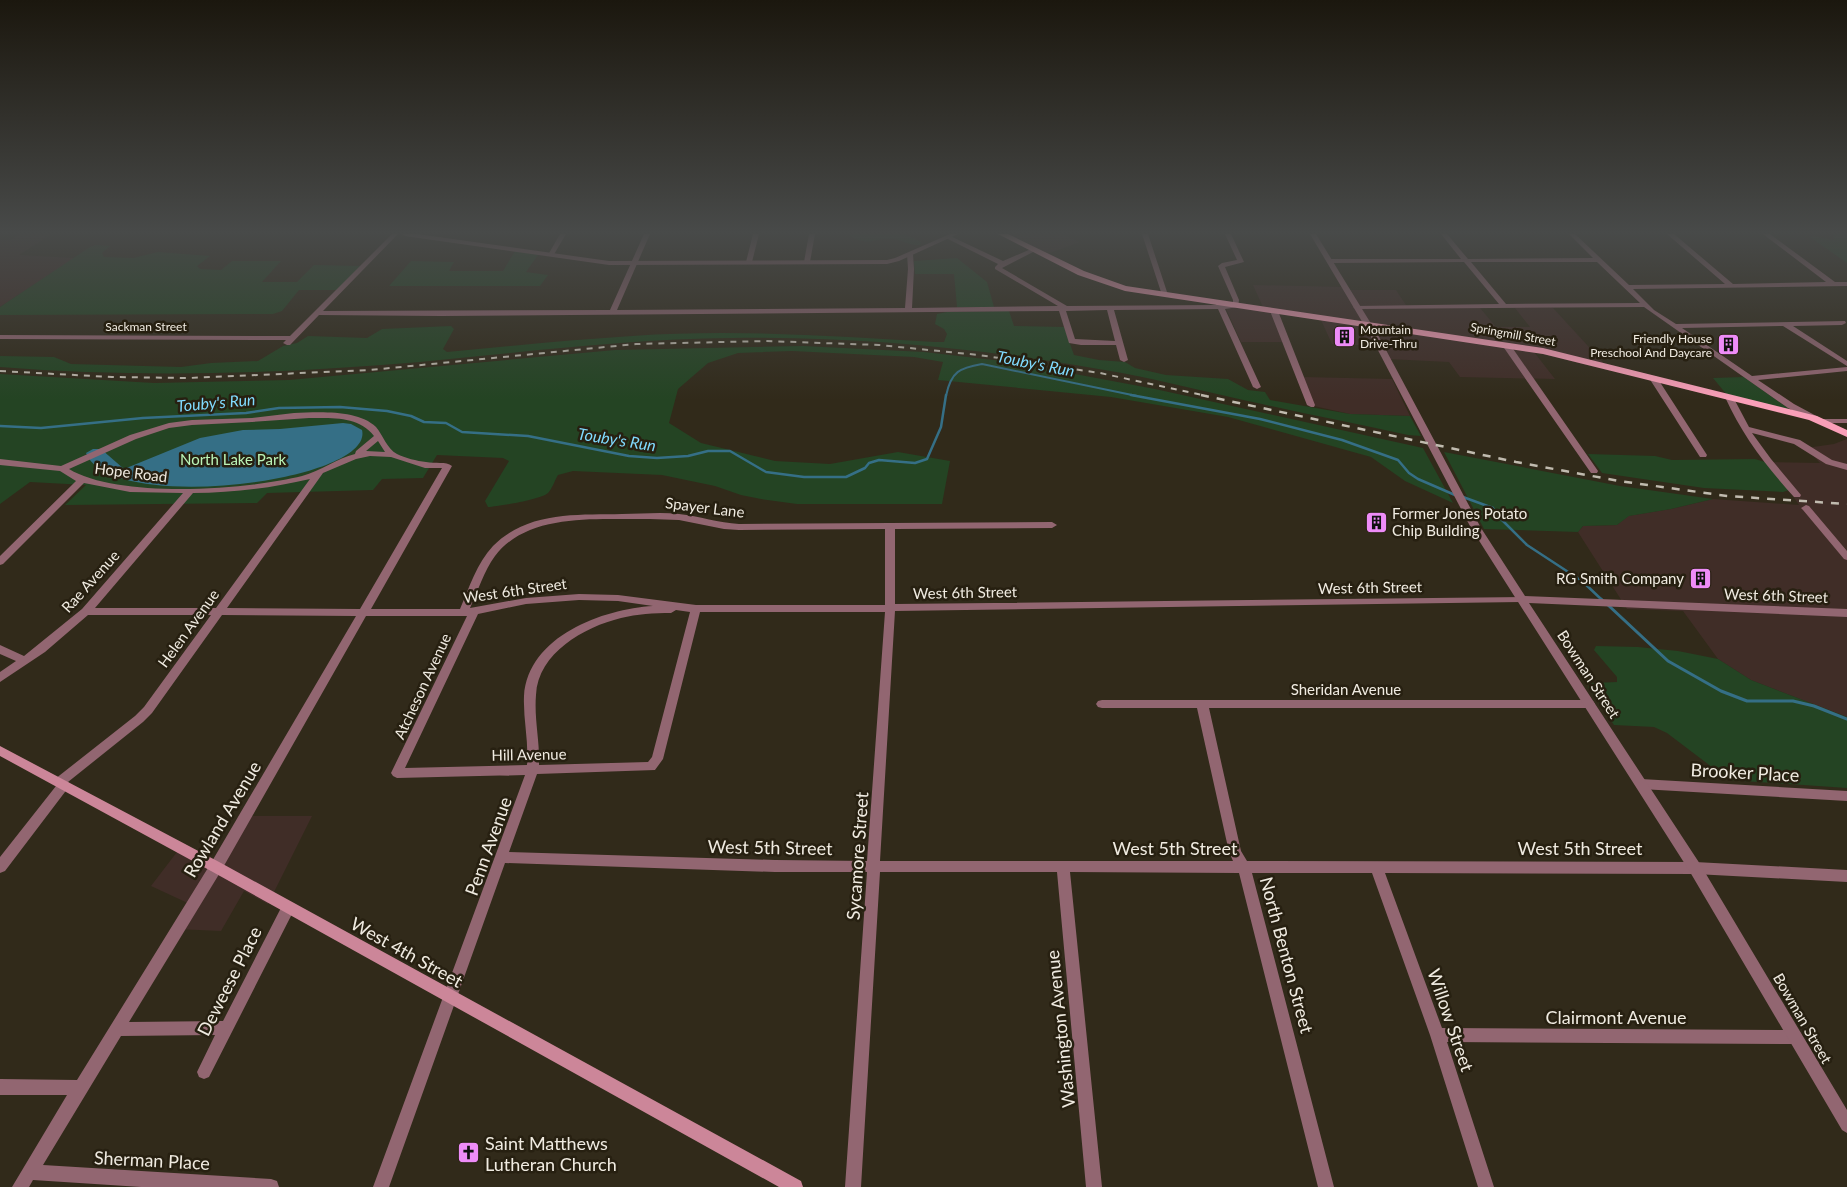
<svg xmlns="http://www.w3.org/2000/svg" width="1847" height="1187" viewBox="0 0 1847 1187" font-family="Lato,sans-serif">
  <rect width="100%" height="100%" fill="#312a1a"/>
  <path fill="#402d27" d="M 20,234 L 52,234 L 19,255 L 75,258 L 0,307 L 0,240 L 10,240 Z
    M 1008,234 L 1062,234 L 1080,242 L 1047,254 Z
    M 1253,285 L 1345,287 L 1348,290 L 1396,290 L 1408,308 L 1480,308 L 1496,327 L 1530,327 L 1515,308 L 1553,308 L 1611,371 L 1534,352 L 1555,379 L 1460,377 L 1449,362 L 1388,359 L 1380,346 L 1332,344 L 1321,320 L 1279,314 L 1289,342 L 1241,342 L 1223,302 L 1263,307 Z
    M 1302,377 L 1392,379 L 1410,416 L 1350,414 L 1314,406 Z
    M 1847,439 L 1847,717 L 1751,680 L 1718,659 L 1683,611 L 1627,609 L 1578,532 L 1583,526 L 1617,525 L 1628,516 L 1671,509 L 1713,499 L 1799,505 L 1789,490 L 1765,462 L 1820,463 L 1806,448 L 1834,444 Z
    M 245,816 L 312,816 L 268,904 L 244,891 L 221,931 L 176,929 L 192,905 L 151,886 L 180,848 L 216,867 Z"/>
  <path fill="#244423" d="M 847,234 L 904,234 L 921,242 L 920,245 C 910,246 902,240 893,239 C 871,237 870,249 847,234 Z
    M 1834,234 L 1847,234 L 1847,263 L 1810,237 L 1812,236 L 1833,240 Z
    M 96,245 L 110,246 L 102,253 L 104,257 L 133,258 L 158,252 L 210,256 L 197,266 L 200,269 L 221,270 L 232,261 L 281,261 L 262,282 L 297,282 L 314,265 L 361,266 L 337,290 L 299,290 L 282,311 L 273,314 L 0,315 L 0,307 L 90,247 Z
    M 515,251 L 538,255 L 526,272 L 548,275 L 540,286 L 389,286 L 411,261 L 454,262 L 449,271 L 503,271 Z
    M 957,258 L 987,282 L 994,307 L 957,307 L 954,274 L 915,274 L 914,261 Z
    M 1009,311 L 1014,326 L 1064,327 L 1074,355 L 1099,360 L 1125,362 L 1135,368 L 1166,375 L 1228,379 L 1248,390 L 1265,392 L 1270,400 L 1350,414 L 1410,416 L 1421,436 L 1408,435 C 1359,424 1310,415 1262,404 C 1215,394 1169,382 1122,373 C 994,350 863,336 733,338 C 628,339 524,352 420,362 C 280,374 140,378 0,367 L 0,356 L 54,357 L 71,364 L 181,367 L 211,363 L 258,361 L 283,346 L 297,343 L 308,336 L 367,338 L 382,329 L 451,326 L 454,329 L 443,349 L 447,352 C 509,346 570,340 632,336 C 733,329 835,336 935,342 L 944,342 L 947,334 L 944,329 L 935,324 L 937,314 L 947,312 Z
    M 803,346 L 924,352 L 1011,362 L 1155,389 L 1423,448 L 1453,503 L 1405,481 L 1371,457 L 1228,417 L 1111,397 L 938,380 L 943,362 L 914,357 L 792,351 L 738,353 L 708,363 L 678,389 L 669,423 L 701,443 L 775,461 L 830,464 L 898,452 L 950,461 L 942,504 L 797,504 L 761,499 L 741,495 L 715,486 L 662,475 L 573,471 L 558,475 C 555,480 552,489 548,493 C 540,500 499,506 488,507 L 485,501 L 509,461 L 503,458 L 437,455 L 423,478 L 382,479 L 373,490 L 267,493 L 257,503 L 65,505 L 86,485 L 30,482 L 0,504 L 0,374 L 154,383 L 289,380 L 615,350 Z
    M 1744,377 L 1792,411 L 1727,395 L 1713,378 Z
    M 1444,452 L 1620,486 L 1713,499 L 1671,509 L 1629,516 L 1617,525 L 1583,526 L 1578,532 L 1484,529 Z
    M 1588,454 L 1655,456 L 1672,460 L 1755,459 L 1765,462 L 1789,490 L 1783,492 L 1704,488 L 1602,473 Z
    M 1596,646 L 1638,647 L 1678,651 L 1718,659 L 1751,680 L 1847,717 L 1847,788 L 1729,780 L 1667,733 L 1654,727 L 1614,725 L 1588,687 L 1592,683 L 1617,682 L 1617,677 L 1594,650 Z"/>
  <path fill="#356f86" d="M 343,423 L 351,424 L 362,430 C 375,482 109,515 86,453 L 93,449 L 101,449 L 124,469 L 200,438 L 243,430 L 280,429 Z"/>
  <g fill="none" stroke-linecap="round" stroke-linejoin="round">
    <path stroke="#356f86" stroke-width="2" d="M 946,396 C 951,371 960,368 982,364 L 1137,396"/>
    <path stroke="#356f86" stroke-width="2.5" d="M 1131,395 L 1260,419 L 1342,440 L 1398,460 L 1409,473 L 1418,479 L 1455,495
      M 0,426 L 41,428 L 143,418 L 246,413 L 279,408 L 340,407 L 387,411 L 411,416 L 424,422 L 446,423 L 462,432 L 528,436 L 629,456 L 657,458 L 688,456 L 708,451 L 730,451 L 766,472 L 804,477 L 846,477 L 865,468 L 869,463 L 879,460 L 915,463 L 927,459 L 941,427 L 946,395
      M 1463,497 L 1493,508 L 1496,514 L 1527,545 L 1582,581 L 1602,600"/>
    <path stroke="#356f86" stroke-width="3" d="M 1601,599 L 1604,602
      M 1608,605 L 1668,661 L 1721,691 L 1747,701 L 1793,701 L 1814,706 L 1847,719"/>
    <path fill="#926671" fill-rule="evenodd" d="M 392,234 L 398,234 L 323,311 L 610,310 L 644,234 L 650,234 L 617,310 L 905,308 L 908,269 L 907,254 L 910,252 L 913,254 L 914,269 L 912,308 L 1058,306 L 995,269 L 995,267 L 998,264 L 946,238 L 945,237 L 948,235 L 1003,261 L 1031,249 L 1035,249 L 1035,251 L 1002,268 L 1067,306 L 1216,305 L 1217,303 L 1219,302 C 1225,303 1225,305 1233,304 L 1233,300 L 1218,266 L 1222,263 L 1237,260 L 1225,234 L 1231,234 L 1244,262 L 1225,267 L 1239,300 L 1238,307 L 1225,309 L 1261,387 L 1257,389 L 1253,387 L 1218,309 L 1114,310 L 1128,360 L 1124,362 L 1120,360 L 1116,345 L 1081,345 L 1069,343 L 1059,311 L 441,316 L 319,315 L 290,345 L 287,345 L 283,343 L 286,340 L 0,339 L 0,335 L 290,336 ZM 1107,310 L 1115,341 L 1075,339 L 1066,311 Z
      M 560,234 L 566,234 L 553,256 L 549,256 L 548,255 Z
      M 753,234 L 759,234 L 752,262 L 749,264 L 746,262 Z
      M 809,234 L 815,234 L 810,262 L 807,264 L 804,262 Z
      M 1142,234 L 1148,234 L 1168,295 L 1167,296 L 1162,295 Z
      M 1441,234 L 1447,234 L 1468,259 L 1593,258 L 1569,234 L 1575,234 L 1629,285 L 1725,284 L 1667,234 L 1674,234 L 1733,284 L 1826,282 L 1763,234 L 1770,234 L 1835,282 L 1847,282 L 1847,286 L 1633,289 L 1654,310 L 1676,324 L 1845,321 L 1846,323 L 1842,325 L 1793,326 L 1847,361 L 1847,366 L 1783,326 L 1682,328 L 1752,376 L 1847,367 L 1847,371 L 1758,380 L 1794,404 L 1822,419 L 1847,419 L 1847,423 L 1817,423 L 1788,408 L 1644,307 L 1357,309 L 1353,307 L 1355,306 L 1499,304 L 1464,262 L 1330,263 L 1327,261 L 1330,259 L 1461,259 ZM 1471,262 L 1597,262 L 1640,303 L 1506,304 Z
      M 1274,309 L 1278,311 L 1315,405 L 1314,407 L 1311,407 L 1307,405 L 1270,311 Z
      M 1503,343 L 1509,343 L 1598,471 L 1597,473 L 1591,473 L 1502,345 Z
      M 1650,376 L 1656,376 L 1707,455 L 1706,457 L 1700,457 L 1649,378 Z
      M 1726,395 L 1732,395 L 1749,427 L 1800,440 L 1832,460 L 1847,464 L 1847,470 L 1826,464 L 1794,444 L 1752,433 L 1771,459 L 1801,495 L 1800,497 L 1794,497 C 1766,466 1742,435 1725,397 Z
      M 294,413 C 317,412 358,409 376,427 C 383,435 387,449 397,454 C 405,458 417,461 426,462 C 435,464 446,461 452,466 L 371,609 L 460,609 C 469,588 477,563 493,546 C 528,511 577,515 622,514 C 641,514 660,512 679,514 C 699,516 719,523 739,524 L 1052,522 L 1057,525 L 1052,528 L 895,529 L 895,604 L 1525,597 L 1526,599 L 1525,601 L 1521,602 L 895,611 L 880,861 L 1233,861 L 1229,852 L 1197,708 L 1102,708 L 1098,707 L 1096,704 L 1098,701 L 1102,700 L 1589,700 L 1593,701 L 1595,704 L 1593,707 L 1589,708 L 1209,708 L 1241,851 L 1247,861 L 1695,862 L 1847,870 L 1847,882 L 1695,874 L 1385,873 L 1442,1028 L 1795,1030 L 1800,1032 L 1802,1037 L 1800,1042 L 1795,1044 L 1447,1042 L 1494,1187 L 1478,1187 L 1430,1035 L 1372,873 L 1252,873 L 1334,1187 L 1318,1187 L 1239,873 L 1070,872 L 1102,1187 L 1086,1187 L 1057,872 L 880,872 L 861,1187 L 845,1187 L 867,872 L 775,872 L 505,863 L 389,1187 L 373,1187 L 525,775 L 397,778 L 393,776 L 391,773 L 467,616 L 366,616 L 221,871 L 129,1022 L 223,1021 L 283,904 L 288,902 L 293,904 L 295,908 L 293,912 L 209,1077 L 204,1079 L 199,1077 L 197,1072 L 215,1035 L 121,1036 L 43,1165 L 271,1179 L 277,1181 L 279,1187 L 141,1187 L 33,1180 L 29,1187 L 12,1187 L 67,1095 L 0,1095 L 0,1079 L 77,1080 L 211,863 L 356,616 L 222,615 L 152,713 L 143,722 L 68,782 L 70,785 L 68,788 L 5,871 L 0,873 L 0,857 L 56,786 L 53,782 L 55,779 L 135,716 L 144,707 L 211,615 L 88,615 L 45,652 L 0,682 L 0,672 L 16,661 L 0,654 L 0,645 L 24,656 L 82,609 L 183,493 L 130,492 L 84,483 L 3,564 L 0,565 L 0,556 L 76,481 L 60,471 L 0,465 L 0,459 L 61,466 L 130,435 L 169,423 L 192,420 L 252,418 ZM 309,418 C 332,418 359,416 374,436 L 356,451 L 355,454 C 337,458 321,471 302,476 C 246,490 119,499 69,469 L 136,439 L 169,428 L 192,425 L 252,422 ZM 378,441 L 385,452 L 366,451 ZM 370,456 L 391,457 L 425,468 L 442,468 L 360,609 L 227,608 L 323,473 L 356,459 ZM 310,479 L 216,608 L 95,608 L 193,493 C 233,493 271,488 310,479 ZM 650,519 L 679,520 L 724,529 L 739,530 L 885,529 L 885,605 L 696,605 L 618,595 L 579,594 L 526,598 L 470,608 C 478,591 484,571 495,556 C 529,511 601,520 650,519 ZM 579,600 L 618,601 L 653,606 C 603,609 528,636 524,696 C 523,719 529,742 527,765 L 405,768 L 478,614 L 526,604 ZM 676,610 L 690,612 L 652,757 L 648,762 L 539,765 C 540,742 534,719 536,695 C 538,653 584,627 621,618 C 637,614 654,613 671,613 ZM 700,612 L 885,612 L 867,861 L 775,860 L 509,852 L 537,774 L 655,770 L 663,759 Z
      M 1806,505 L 1809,506 L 1847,551 L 1847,560 L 1844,559 L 1803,510 L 1801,508 Z
      M 1641,779 L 1847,791 L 1847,801 L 1641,789 L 1637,787 L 1635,784 L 1637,781 Z"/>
    <path fill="#926671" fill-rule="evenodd" d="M 402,234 L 417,234 L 609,261 L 887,260 L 895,258 L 950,234 L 958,234 L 899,261 L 887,264 L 609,265 L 405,236 Z
      M 1310,234 L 1316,234 L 1378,335 L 1481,528 L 1525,596 L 1847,609 L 1847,617 L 1529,603 L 1700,864 L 1847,1110 L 1847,1133 L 1842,1130 L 1690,872 L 1471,528 L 1370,335 Z"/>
    <path fill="#cc8699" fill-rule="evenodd" d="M 0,746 L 221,863 L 801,1181 L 803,1187 L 779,1187 L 211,871 L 0,756 Z"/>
    <path fill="#f99fb8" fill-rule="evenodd" d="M 998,234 L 1008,234 L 1084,271 L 1126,286 L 1543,348 L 1817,416 L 1847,430 L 1847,437 L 1809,420 L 1543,354 L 1125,291 L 1078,275 Z"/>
    <path stroke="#c0bbaf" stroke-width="2" stroke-dasharray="6 6" stroke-linecap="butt" d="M 0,371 L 112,377 L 189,378 L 370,370 L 636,344 L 766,341 L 879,345 L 979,355 L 1100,373 L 1207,396"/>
    <path stroke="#c0bbaf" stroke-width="2.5" stroke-dasharray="8 8" stroke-linecap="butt" d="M 1201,395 L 1516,462 L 1619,481 L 1727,496 L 1847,504"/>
  </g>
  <linearGradient id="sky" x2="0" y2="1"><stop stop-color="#1b170e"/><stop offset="0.58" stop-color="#484a49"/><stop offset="1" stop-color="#484a49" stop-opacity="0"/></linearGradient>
  <rect width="1847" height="400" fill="url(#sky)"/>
  <defs>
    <symbol id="building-square" viewBox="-11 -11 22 22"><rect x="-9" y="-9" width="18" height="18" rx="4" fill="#ee8cf8" stroke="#272011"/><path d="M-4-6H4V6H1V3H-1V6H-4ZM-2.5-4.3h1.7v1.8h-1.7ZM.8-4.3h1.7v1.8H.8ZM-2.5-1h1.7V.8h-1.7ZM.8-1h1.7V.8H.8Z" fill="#111"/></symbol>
    <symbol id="church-square" viewBox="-11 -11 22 22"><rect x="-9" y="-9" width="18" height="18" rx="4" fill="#ee8cf8" stroke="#272011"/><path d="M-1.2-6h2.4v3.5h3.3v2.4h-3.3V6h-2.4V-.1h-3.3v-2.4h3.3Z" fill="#111"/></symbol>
  </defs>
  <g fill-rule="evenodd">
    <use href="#building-square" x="1332" y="324" width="25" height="25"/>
    <use href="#building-square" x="1716" y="332" width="25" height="25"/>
    <use href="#building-square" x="1364" y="510" width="25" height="25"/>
    <use href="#building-square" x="1688" y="566" width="25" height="25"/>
    <use href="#church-square" x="456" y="1140" width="25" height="25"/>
  </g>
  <g text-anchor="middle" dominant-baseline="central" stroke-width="5" stroke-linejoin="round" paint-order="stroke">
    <g font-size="12" fill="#f0ebe1" stroke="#272011">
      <text x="146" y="326">Sackman Street</text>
      <text transform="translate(1513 334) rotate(10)">Springmill Street</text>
    </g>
    <g font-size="12" fill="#f0ebe1" stroke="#272011" text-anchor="start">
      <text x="1360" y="329">Mountain<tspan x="1360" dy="14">Drive-Thru</tspan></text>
      <text x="1712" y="338" text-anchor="end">Friendly House<tspan x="1712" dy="14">Preschool And Daycare</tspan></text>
    </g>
    <g font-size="15" fill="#bbf4b7" stroke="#272011">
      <text x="233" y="459">North Lake Park</text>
    </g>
    <g font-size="15" fill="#f0ebe1" stroke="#272011">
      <text transform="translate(131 472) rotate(7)">Hope Road</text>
      <text transform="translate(705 507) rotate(7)">Spayer Lane</text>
      <text transform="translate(90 581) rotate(-48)">Rae Avenue</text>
      <text transform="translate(1370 587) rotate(-1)">West 6th Street</text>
      <text transform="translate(515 590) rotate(-8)">West 6th Street</text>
      <text transform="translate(965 592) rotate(-1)">West 6th Street</text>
      <text transform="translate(1776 595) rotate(2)">West 6th Street</text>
      <text transform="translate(188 628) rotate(-54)">Helen Avenue</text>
      <text transform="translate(1589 674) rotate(57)">Bowman Street</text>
      <text transform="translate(422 686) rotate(-65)">Atcheson Avenue</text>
      <text x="1346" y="689">Sheridan Avenue</text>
      <text transform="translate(529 754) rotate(-1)">Hill Avenue</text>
      <text transform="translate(1803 1018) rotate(60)">Bowman Street</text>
    </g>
    <g font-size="15" fill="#f0ebe1" stroke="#272011" text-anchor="start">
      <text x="1392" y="513">Former Jones Potato<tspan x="1392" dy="17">Chip Building</tspan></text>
      <text x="1684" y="578" text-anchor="end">RG Smith Company</text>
    </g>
    <g font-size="16" font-style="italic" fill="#80dafe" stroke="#272011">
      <text transform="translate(1036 363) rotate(11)">Touby's Run</text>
      <text transform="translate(216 402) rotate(-5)">Touby's Run</text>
      <text transform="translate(617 439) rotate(9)">Touby's Run</text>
    </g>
    <g font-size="18" fill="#f0ebe1" stroke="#272011">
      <text transform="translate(1745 772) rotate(3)">Brooker Place</text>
      <text transform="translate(222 819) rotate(-59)">Rowland Avenue</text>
      <text transform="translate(488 846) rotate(-70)">Penn Avenue</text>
      <text transform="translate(770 847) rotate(1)">West 5th Street</text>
      <text x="1175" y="848">West 5th Street</text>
      <text x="1580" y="848">West 5th Street</text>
      <text transform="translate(857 856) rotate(-86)">Sycamore Street</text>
      <text transform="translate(407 952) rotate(29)">West 4th Street</text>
      <text transform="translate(1287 955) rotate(75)">North Benton Street</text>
      <text transform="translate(229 981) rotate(-63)">Deweese Place</text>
      <text x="1616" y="1017">Clairmont Avenue</text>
      <text transform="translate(1451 1020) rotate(71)">Willow Street</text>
      <text transform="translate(1060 1029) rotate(-96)">Washington Avenue</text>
      <text transform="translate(152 1160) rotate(3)">Sherman Place</text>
    </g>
    <g font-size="18" fill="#f0ebe1" stroke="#272011" text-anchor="start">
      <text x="485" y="1143">Saint Matthews<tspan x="485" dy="21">Lutheran Church</tspan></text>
    </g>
  </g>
</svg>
